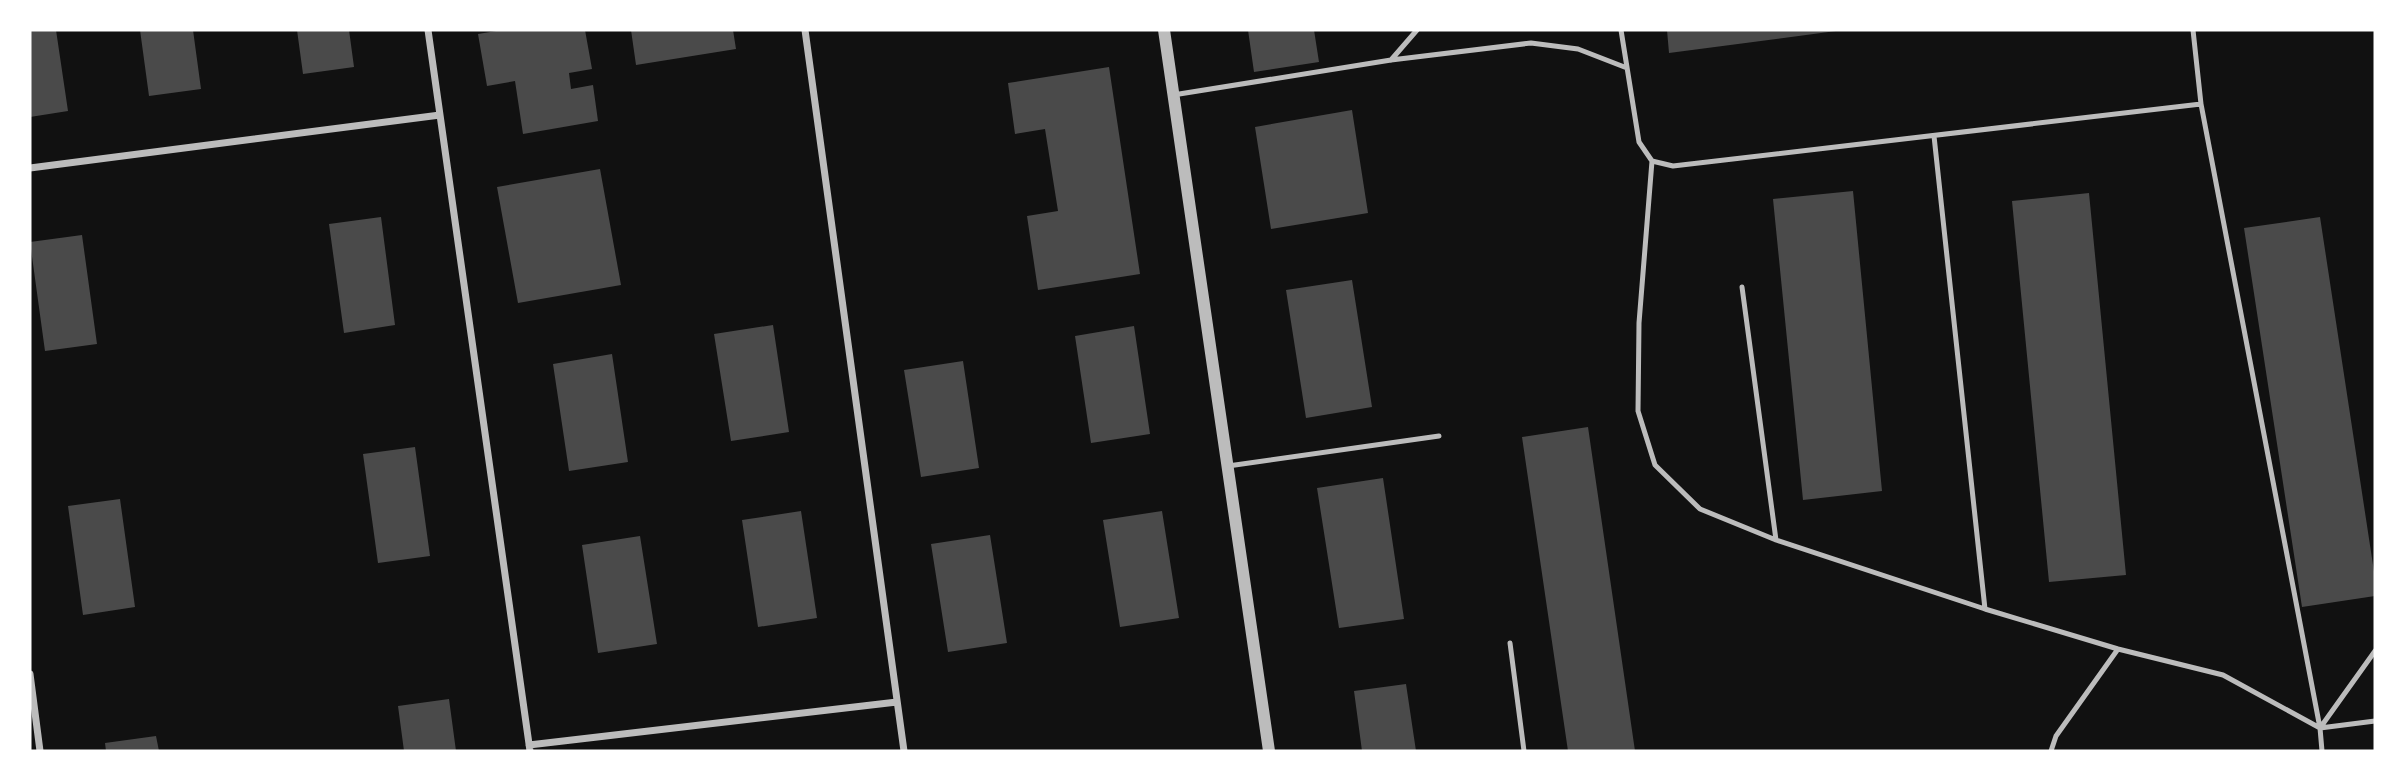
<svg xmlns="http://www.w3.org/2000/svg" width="2405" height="781" viewBox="0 0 2405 781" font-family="'Open Sans',sans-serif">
  <rect width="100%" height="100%" fill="#111"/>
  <path fill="#4a4a4a" d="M 30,30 L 56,30 L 68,111 L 30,117 Z
    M 140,30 L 193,30 L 201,89 L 149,96 Z
    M 297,30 L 349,30 L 354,67 L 303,74 Z
    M 502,30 L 585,30 L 592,69 L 569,73 L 571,89 L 593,85 L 598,121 L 523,134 L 515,81 L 487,86 L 478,34 Z
    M 631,30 L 733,30 L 736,49 L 636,65 Z
    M 1248,30 L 1314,30 L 1319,62 L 1254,72 Z
    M 1667,30 L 1836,30 L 1836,31 L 1669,53 Z
    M 1109,67 L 1140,274 L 1038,290 L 1027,216 L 1058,211 L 1045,129 L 1015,134 L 1008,83 Z
    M 1352,110 L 1368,213 L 1271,229 L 1255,127 Z
    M 600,169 L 621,285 L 518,303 L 497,187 Z
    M 1853,191 L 1882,491 L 1803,500 L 1773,199 Z
    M 2089,193 L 2126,575 L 2049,582 L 2012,201 Z
    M 381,217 L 395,325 L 344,333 L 329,224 Z
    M 2320,217 L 2375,578 L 2375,596 L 2302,607 L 2244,228 Z
    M 82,235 L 97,344 L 45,351 L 30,242 Z
    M 1352,280 L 1372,407 L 1306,418 L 1286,290 Z
    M 773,325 L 789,432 L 731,441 L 714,334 Z
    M 1134,326 L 1150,434 L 1091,443 L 1075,336 Z
    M 612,354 L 628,462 L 569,471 L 553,364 Z
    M 963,361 L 979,468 L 921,477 L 904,370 Z
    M 1588,427 L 1635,751 L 1568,751 L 1522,437 Z
    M 415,447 L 430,556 L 378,563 L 363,454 Z
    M 1383,478 L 1404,619 L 1339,628 L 1317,488 Z
    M 120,499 L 135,607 L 83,615 L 68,506 Z
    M 801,511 L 817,618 L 758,627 L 742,520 Z
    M 1162,511 L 1179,618 L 1120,627 L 1103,520 Z
    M 990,535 L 1007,643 L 948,652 L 931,544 Z
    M 640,536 L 657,644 L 598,653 L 582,545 Z
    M 1406,684 L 1416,751 L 1362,751 L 1354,691 Z
    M 449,699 L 456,751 L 404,751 L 398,706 Z
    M 156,736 L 159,751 L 106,751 L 105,743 Z"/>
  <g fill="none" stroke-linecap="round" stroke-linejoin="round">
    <path stroke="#bcbcbc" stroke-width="5" d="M 1621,30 L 1639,142 L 1652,161 L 1639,323 L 1638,411 L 1655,465 L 1700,509 L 1776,540 L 1985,609 L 2118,649 L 2223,675 L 2320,728 L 2375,721
      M 2193,30 L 2201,104 L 2320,728 L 2322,751
      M 1391,60 L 1417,30
      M 1173,95 L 1391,60 L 1531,43 L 1578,49 L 1627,68
      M 1934,136 L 1985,609
      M 1652,161 L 1673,166 L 2201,104
      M 1742,287 L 1776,540
      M 1228,466 L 1439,436
      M 1510,643 L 1524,751
      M 2320,728 L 2375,651
      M 2051,751 L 2056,736 L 2118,649"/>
    <path stroke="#bcbcbc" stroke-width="7" d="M 428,30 L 530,751
      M 805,30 L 904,751
      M 30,168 L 440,115
      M 30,674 L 40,751
      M 529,745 L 897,702"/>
    <path stroke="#bcbcbc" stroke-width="12" d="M 1164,30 L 1269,751"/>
  </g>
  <rect width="2405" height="781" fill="none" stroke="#ffffff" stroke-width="63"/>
</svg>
